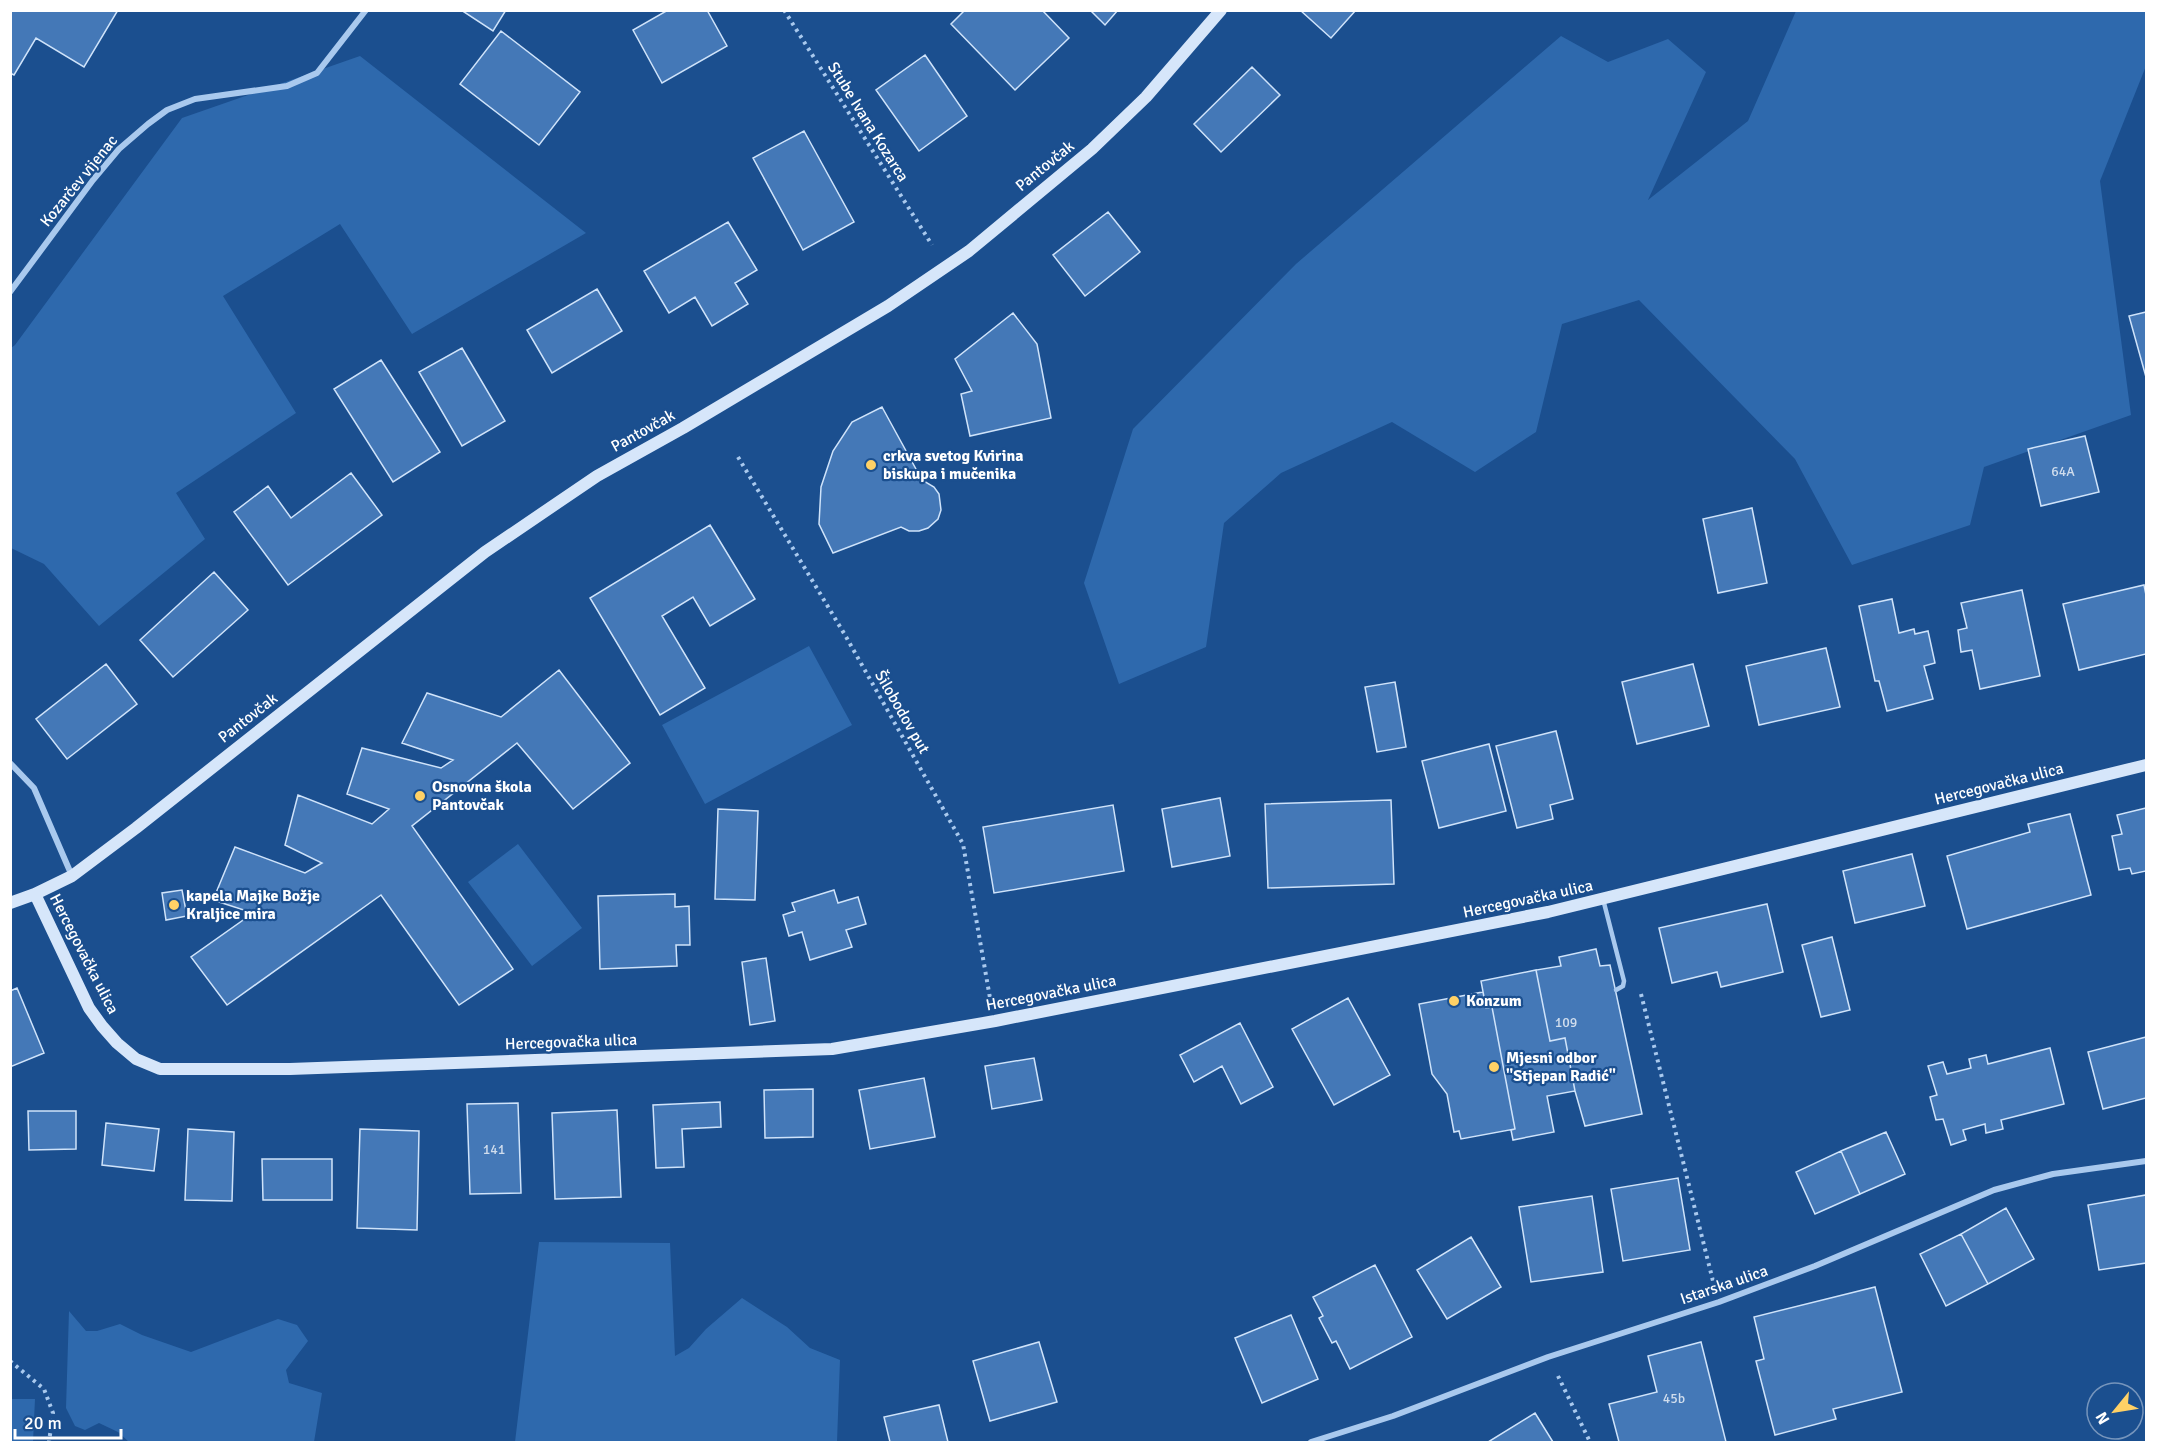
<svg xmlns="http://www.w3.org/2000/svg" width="2157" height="1453" viewBox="0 0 2157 1453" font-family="Signika,sans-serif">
  <rect width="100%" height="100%" fill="#1b4f8f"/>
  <path fill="#2e69ad" d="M 1796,11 L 2146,11 L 2146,66 L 2100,181 L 2131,415 L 1984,467 L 1970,525 L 1852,565 L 1795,459 L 1639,300 L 1562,324 L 1536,432 L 1475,472 L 1392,422 L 1281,473 L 1224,523 L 1206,647 L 1119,684 L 1084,583 L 1133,429 L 1296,264 L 1561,36 L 1608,62 L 1668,39 L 1706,72 L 1648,200 L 1748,121 Z
    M 360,56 L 586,233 L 412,334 L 340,224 L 223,296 L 296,413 L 176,493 L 205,539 L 99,626 L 44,564 L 11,548 L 11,348 L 15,345 L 182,118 Z
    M 809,646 L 852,725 L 705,804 L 662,725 Z
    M 518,844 L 582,928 L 532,966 L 468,882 Z
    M 539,1242 L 670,1243 L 675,1356 L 689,1348 L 706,1329 L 742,1298 L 787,1327 L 810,1348 L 840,1360 L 837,1442 L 515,1442 Z
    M 69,1311 L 86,1331 L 97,1331 L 120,1324 L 142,1335 L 191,1352 L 278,1319 L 297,1325 L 308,1341 L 286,1370 L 289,1383 L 322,1393 L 314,1442 L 129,1442 L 118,1432 L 99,1423 L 85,1430 L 75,1426 L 66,1408 Z
    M 11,1399 L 35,1399 L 33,1442 L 11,1442 Z"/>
  <path fill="#4478b7" stroke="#cfe3fa" stroke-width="1.5" d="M 10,10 L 118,10 L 84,67 L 36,38 L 14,75 L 10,73 Z
    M 461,10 L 506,10 L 493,31 Z
    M 668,10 L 707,10 L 727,46 L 662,83 L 633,30 Z
    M 965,10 L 1042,10 L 1069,38 L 1015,90 L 951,24 Z
    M 1090,10 L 1118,10 L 1105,25 Z
    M 1300,10 L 1356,10 L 1331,38 Z
    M 501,31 L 580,92 L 539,145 L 460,84 Z
    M 925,55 L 967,116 L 919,151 L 876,90 Z
    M 1252,67 L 1280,95 L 1221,152 L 1194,124 Z
    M 804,131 L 854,222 L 803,250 L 753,158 Z
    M 1108,212 L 1140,252 L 1085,296 L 1053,255 Z
    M 728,222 L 757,270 L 735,283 L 748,304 L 712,326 L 695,297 L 669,313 L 644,271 Z
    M 597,289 L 622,331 L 552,373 L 527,330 Z
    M 2146,312 L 2146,377 L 2129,316 Z
    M 1013,313 L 1037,344 L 1051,418 L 970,436 L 961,394 L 972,391 L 955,359 Z
    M 462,348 L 505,421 L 462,446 L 419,372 Z
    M 381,360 L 440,452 L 393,482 L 334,389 Z
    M 882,407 L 922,480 L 934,487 L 939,494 L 941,510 L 938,519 L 928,528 L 919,531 L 909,531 L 901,527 L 833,553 L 819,524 L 821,487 L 833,451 L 852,422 Z
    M 2085,436 L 2099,492 L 2041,506 L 2028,449 Z
    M 351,473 L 382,515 L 288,585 L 234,512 L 268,486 L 291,518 Z
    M 1752,508 L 1767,583 L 1718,593 L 1703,519 Z
    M 710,525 L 755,599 L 710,626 L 693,597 L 662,616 L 705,688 L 660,715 L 590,598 Z
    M 214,572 L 248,610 L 173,677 L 140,640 Z
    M 2144,585 L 2146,595 L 2146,654 L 2079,670 L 2063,604 Z
    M 2022,590 L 2040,676 L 1980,689 L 1972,650 L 1961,652 L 1958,630 L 1967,628 L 1961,603 Z
    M 1892,599 L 1899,633 L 1914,629 L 1915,634 L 1928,631 L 1935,663 L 1924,666 L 1933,699 L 1887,711 L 1879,681 L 1875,681 L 1859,606 Z
    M 1826,648 L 1840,707 L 1759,725 L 1746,666 Z
    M 106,664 L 137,704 L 67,759 L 36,719 Z
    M 1693,664 L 1709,726 L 1637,744 L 1622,682 Z
    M 559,670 L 630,763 L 573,809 L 517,743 L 412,826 L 513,969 L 459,1005 L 381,895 L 227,1005 L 191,957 L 253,913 L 213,900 L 235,847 L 305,873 L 322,863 L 285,845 L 298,795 L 372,824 L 389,809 L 347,794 L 362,748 L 441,768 L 453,760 L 402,743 L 427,693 L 501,717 Z
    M 1395,682 L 1406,747 L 1377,752 L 1365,687 Z
    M 1556,731 L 1573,799 L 1550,805 L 1553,819 L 1517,828 L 1496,746 Z
    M 1489,744 L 1506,811 L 1439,828 L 1422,761 Z
    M 1220,798 L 1230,856 L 1172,867 L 1162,809 Z
    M 1391,800 L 1394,884 L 1268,888 L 1265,804 Z
    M 1113,805 L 1124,871 L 994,893 L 983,827 Z
    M 2146,808 L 2146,871 L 2132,874 L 2130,868 L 2119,870 L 2112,836 L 2122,834 L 2117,815 Z
    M 718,809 L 758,811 L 755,900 L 715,899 Z
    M 2070,814 L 2091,895 L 1967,929 L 1947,856 L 2030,832 L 2028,824 Z
    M 1912,854 L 1925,906 L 1855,923 L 1843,871 Z
    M 182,890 L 187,916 L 166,920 L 162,893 Z
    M 834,890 L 838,903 L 858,897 L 866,924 L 846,930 L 852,947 L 810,960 L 802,932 L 789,936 L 783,915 L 795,911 L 792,903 Z
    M 675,894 L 675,907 L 689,906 L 690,945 L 676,945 L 677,966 L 600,969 L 598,896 Z
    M 1767,904 L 1783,972 L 1721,987 L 1717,972 L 1672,983 L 1659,928 Z
    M 1832,937 L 1850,1010 L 1821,1017 L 1802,945 Z
    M 1596,949 L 1600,966 L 1610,965 L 1642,1114 L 1585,1126 L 1575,1091 L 1565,1038 L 1550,1041 L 1536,970 L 1561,966 L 1559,957 Z
    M 766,958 L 775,1021 L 750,1025 L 742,962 Z
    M 1536,970 L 1550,1041 L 1565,1038 L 1575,1091 L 1547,1096 L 1554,1132 L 1513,1140 L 1511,1130 L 1515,1129 L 1492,1007 L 1486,1008 L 1481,981 Z
    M 17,988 L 44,1053 L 10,1067 L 10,991 Z
    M 1483,992 L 1486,1008 L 1492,1007 L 1515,1129 L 1461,1139 L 1459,1131 L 1454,1132 L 1447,1094 L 1432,1074 L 1419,1004 Z
    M 1348,998 L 1390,1075 L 1334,1105 L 1292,1029 Z
    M 1240,1023 L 1273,1087 L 1241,1104 L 1222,1066 L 1194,1082 L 1180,1055 Z
    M 2146,1037 L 2146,1098 L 2103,1109 L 2088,1052 Z
    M 2050,1048 L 2064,1104 L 2001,1120 L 2003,1129 L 1986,1133 L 1985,1124 L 1963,1130 L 1966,1140 L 1951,1145 L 1943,1119 L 1936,1120 L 1930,1097 L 1937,1095 L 1928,1066 L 1943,1062 L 1947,1074 L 1971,1068 L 1969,1059 L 1986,1055 L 1988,1064 Z
    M 1034,1058 L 1042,1100 L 992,1109 L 985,1066 Z
    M 924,1078 L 935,1137 L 870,1149 L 859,1090 Z
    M 813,1089 L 813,1137 L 765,1138 L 764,1090 Z
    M 720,1102 L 721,1127 L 682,1129 L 684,1167 L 656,1168 L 653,1105 Z
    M 518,1103 L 521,1193 L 470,1194 L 467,1104 Z
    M 617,1110 L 621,1197 L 555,1199 L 552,1113 Z
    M 28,1111 L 76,1111 L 76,1149 L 29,1150 Z
    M 106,1123 L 159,1129 L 154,1171 L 102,1165 Z
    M 188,1129 L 234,1132 L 232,1201 L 185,1200 Z
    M 360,1129 L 419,1131 L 417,1230 L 357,1228 Z
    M 1886,1132 L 1905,1174 L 1860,1194 L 1841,1151 Z
    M 1841,1151 L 1860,1194 L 1815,1214 L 1796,1172 Z
    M 262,1159 L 332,1159 L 332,1200 L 263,1200 Z
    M 1678,1178 L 1690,1250 L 1623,1261 L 1611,1189 Z
    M 2146,1195 L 2146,1263 L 2099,1270 L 2088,1205 Z
    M 1592,1196 L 1603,1272 L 1531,1282 L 1519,1207 Z
    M 2006,1208 L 2034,1259 L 1988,1284 L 1961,1234 Z
    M 1961,1234 L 1988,1284 L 1946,1306 L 1920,1254 Z
    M 1471,1237 L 1501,1287 L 1447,1319 L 1417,1270 Z
    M 1375,1265 L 1412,1337 L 1350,1369 L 1336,1341 L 1332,1343 L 1319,1318 L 1323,1316 L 1313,1297 Z
    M 1875,1287 L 1902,1392 L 1833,1409 L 1836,1419 L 1775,1435 L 1756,1361 L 1764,1359 L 1754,1317 Z
    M 1291,1315 L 1318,1379 L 1262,1403 L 1235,1338 Z
    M 1039,1342 L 1057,1402 L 990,1421 L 973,1361 Z
    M 1701,1342 L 1726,1442 L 1619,1442 L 1609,1404 L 1657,1392 L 1648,1356 Z
    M 939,1405 L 948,1442 L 890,1442 L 884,1417 Z
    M 1535,1413 L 1553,1442 L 1488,1442 Z"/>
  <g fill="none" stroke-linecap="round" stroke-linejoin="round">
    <path stroke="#a9c9ee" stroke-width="4" stroke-dasharray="3 4.5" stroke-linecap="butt" d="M 784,10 L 932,245
      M 738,457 L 845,635 L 963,844 L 990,998
      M 1641,994 L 1713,1281
      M 10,1361 L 44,1389 L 53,1413 L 49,1442
      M 1558,1376 L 1590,1442"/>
    <path stroke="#a9c9ee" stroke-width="4.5" d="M 1603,899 L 1624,981 L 1623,986 L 1616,990"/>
    <path stroke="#a9c9ee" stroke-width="6" d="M 10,292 L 93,180 L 119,149 L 148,124 L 167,110 L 195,99 L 287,86 L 317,73 L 366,10
      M 10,763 L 34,788 L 72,876
      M 1311,1442 L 1393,1416 L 1548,1357 L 1719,1302 L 1815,1266 L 1994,1190 L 2053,1174 L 2146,1161"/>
    <path stroke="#d6e6fa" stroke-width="12" d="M 35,894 L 89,1008 L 102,1026 L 117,1043 L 136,1059 L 160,1069 L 290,1069 L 832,1049 L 995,1021 L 1548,912 L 2146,765
      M 10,903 L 35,894 L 72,876 L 136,828 L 485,552 L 597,476 L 683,428 L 888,306 L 969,251 L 1092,149 L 1146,97 L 1221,10"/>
  </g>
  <g fill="#ffd166" stroke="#1b4f8f" stroke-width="2">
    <circle cx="871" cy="465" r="6"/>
    <circle cx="420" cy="796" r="6"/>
    <circle cx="174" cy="905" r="6"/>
    <circle cx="1454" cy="1001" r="6"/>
    <circle cx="1494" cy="1067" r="6"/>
  </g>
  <g text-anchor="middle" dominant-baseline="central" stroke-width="4.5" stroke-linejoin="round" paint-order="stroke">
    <g font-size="14" fill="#d0dded">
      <text x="2063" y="471">64A</text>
      <text x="1566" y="1022">109</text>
      <text x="494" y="1149">141</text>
      <text x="1674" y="1398">45b</text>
    </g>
    <g font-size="16" fill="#fff" stroke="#1b4f8f">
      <text transform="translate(868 122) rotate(58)">Stube Ivana Kozarca</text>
      <text transform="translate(1045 166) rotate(-39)">Pantovčak</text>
      <text transform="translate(79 181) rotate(-51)">Kozarčev vijenac</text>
      <text transform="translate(643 431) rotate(-29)">Pantovčak</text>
      <text transform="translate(902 712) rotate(60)">Šilobodov put</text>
      <text transform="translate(248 718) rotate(-38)">Pantovčak</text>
      <text transform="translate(1999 784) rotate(-14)">Hercegovačka ulica</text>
      <text transform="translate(1528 899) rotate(-12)">Hercegovačka ulica</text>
      <text transform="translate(84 954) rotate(63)">Hercegovačka ulica</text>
      <text transform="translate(1051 993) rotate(-11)">Hercegovačka ulica</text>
      <text transform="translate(571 1042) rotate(-2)">Hercegovačka ulica</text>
      <text transform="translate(1724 1285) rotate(-19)">Istarska ulica</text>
    </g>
    <g font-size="16" font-weight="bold" fill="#fff" stroke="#1b4f8f" text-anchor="start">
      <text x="883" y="456">crkva svetog Kvirina<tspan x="883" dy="18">biskupa i mučenika</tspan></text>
      <text x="432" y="787">Osnovna škola<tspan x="432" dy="18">Pantovčak</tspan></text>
      <text x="186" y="896">kapela Majke Božje<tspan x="186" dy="18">Kraljice mira</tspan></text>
      <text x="1466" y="1001">Konzum</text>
      <text x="1506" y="1058">Mjesni odbor<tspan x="1506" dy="18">"Stjepan Radić"</tspan></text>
    </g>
  </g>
  <rect width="2157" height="1453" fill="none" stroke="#ffffff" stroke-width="24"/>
  <g transform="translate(2115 1411) rotate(240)"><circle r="28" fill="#1b4f8f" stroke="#7695bc" stroke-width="1.5"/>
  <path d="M0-4.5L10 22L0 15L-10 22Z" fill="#ffd166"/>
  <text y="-9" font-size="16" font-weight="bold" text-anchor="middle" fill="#ffffff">N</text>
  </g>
  <path d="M15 1429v9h106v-9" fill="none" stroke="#ffffff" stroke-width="3"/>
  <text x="24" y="1429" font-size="18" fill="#ffffff" stroke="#1b4f8f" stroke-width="4.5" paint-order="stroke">20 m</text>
</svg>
